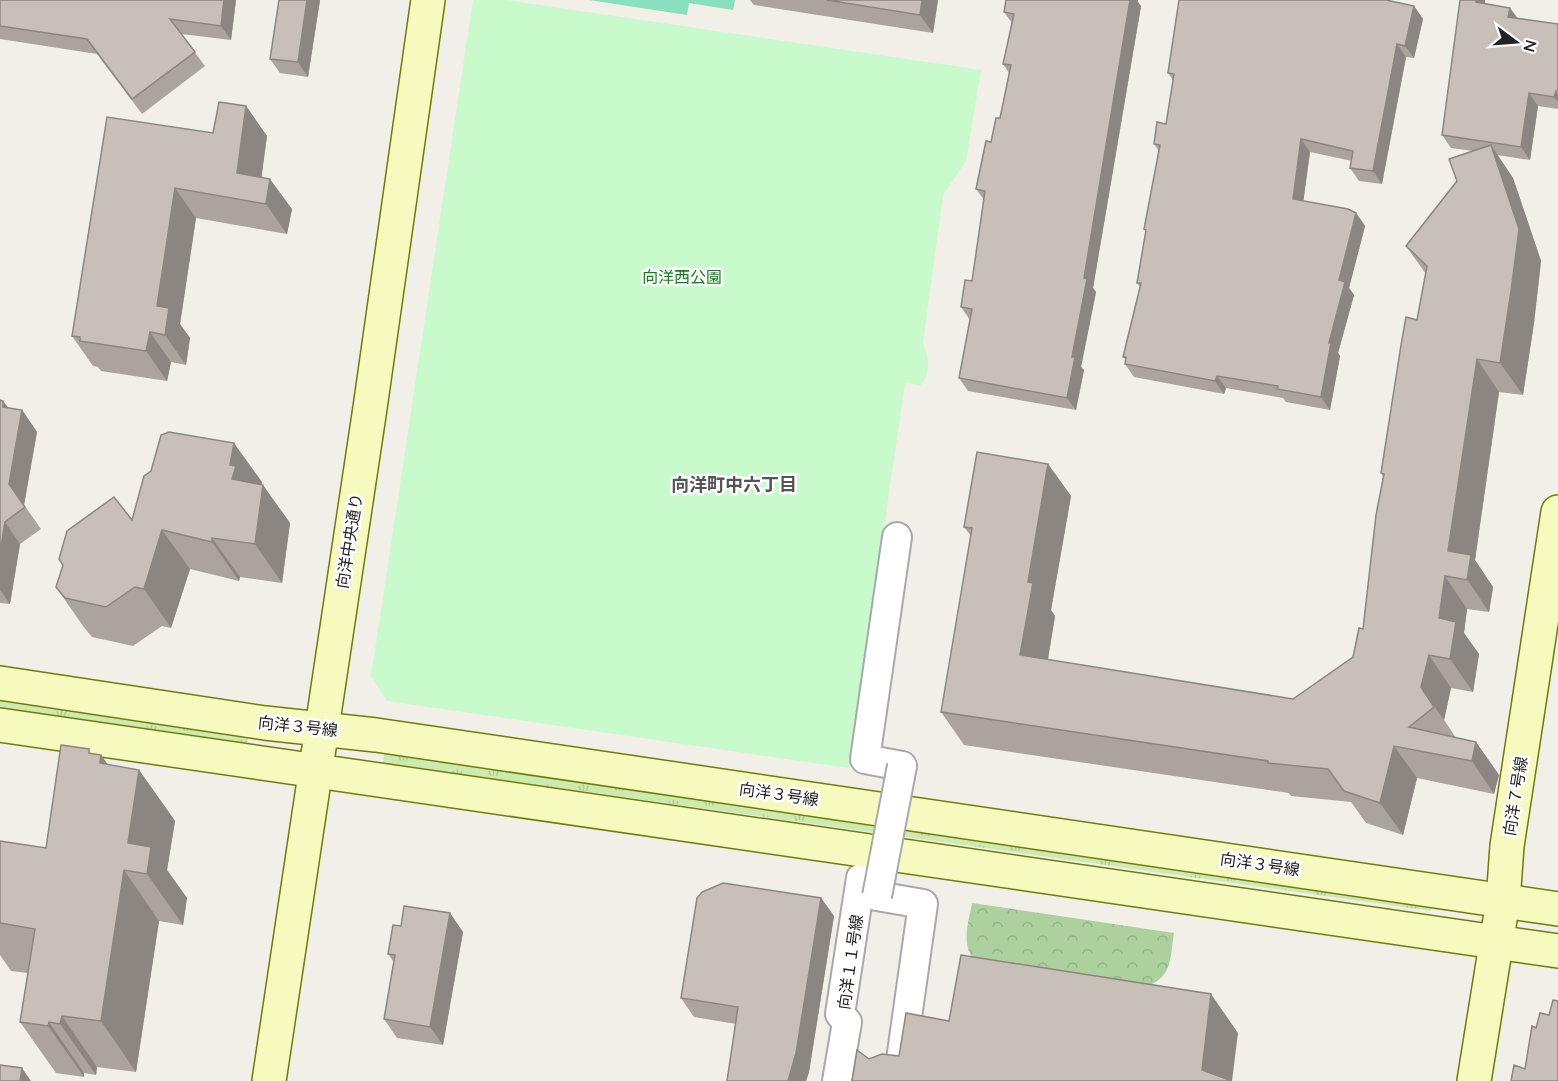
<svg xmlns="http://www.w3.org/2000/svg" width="1558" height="1081" viewBox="0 0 1558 1081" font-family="Quicksand,'Noto Sans JP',sans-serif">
  <defs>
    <pattern id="grass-tufts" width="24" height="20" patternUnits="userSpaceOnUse" patternTransform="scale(1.5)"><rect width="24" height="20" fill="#cdebb0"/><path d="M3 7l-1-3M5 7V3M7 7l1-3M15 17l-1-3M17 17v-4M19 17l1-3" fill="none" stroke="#b0c997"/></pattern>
    <pattern id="forest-crowns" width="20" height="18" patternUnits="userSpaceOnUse" patternTransform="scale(1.5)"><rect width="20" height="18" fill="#add19e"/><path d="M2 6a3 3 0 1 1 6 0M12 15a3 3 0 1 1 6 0" fill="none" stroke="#95b388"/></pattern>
  </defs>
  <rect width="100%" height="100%" fill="#f2efe9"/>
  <path fill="url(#grass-tufts)" d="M 0,698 L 249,733 L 247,743 L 0,707 Z
    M 384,754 L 1432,901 L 1431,911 L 383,763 Z"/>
  <path fill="url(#forest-crowns)" d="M 972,903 L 1174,933 C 1170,957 1173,976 1148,986 L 977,963 C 960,946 968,925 972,903 Z"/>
  <path fill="#c8facc" d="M 473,0 L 507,0 L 981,70 L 966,161 L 943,195 L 923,343 C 929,357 931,373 921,385 L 905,383 L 849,768 L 387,701 L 371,677 Z"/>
  <path fill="#88e0be" d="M 589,0 L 735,0 L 733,10 L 689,3 L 687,15 Z"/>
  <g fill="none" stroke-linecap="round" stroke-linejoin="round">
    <defs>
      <path id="street" d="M 897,537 L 865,759 L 902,766
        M 877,896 L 923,904 L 898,1081
        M 837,1081 L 847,1022 L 840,1014 L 861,878"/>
      <path id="secondary" d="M 0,683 L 265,723 L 376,735 L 1558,909
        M 0,725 L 1558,951
        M 269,1081 L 370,408 L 428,0
        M 1474,1081 L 1503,901 L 1507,846 L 1558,512"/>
    </defs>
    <use href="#street" stroke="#a9a9a9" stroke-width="32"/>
    <use href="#secondary" stroke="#707d05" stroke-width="36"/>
    <use href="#street" stroke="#fff" stroke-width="28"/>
    <use href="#secondary" stroke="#f7fabf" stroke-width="33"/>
    <defs>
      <path id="street-bridge" d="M 877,896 L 902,766"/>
    </defs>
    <use href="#street-bridge" stroke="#a9a9a9" stroke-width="32" stroke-linecap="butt"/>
    <use href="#street-bridge" stroke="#fff" stroke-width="28"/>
  </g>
  <path fill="#aba49e" d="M 0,0 L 236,0 L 231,40 L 181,34 L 205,66 L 142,114 L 97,54 L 0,39 Z
    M 279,0 L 320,0 L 308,77 L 280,73 L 270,59 Z
    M 750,0 L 938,0 L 933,33 L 754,5 Z
    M 1006,0 L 1138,0 L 1138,2 L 1141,6 L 1093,288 L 1096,292 L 1081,367 L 1084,370 L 1076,410 L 968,391 L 959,378 L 970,320 L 961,307 L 972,281 L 984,200 L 976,189 L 991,142 L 1000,118 L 1009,73 L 1003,64 L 1012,23 L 1004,12 Z
    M 1485,0 L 1485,3 L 1517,18 L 1558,24 L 1558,109 L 1538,106 L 1530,160 L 1497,155 L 1513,178 L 1541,261 L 1534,323 L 1523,395 L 1499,392 L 1475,560 L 1493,587 L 1489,612 L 1467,609 L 1464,633 L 1479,654 L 1473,692 L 1451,688 L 1444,720 L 1456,738 L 1476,742 L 1499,775 L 1494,794 L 1417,778 L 1403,835 L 1366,823 L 1351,802 L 1291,796 L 1289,793 L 964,745 L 941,712 L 971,536 L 964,527 L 1048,464 L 1071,496 L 1051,610 L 1055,616 L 1048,660 L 1293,699 L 1353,657 L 1363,629 L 1383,476 L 1381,473 L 1417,320 L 1426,274 L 1406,246 L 1457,181 L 1473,151 L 1451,148 L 1442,135 Z
    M 1414,6 L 1423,19 L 1414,58 L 1406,57 L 1382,184 L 1359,181 L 1350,168 L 1352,161 L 1310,152 L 1303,201 L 1356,213 L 1365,226 L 1349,288 L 1354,295 L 1338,353 L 1340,356 L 1330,410 L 1286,402 L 1283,398 L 1226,388 L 1224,394 L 1134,377 L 1125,364 L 1126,360 L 1123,357 L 1140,287 L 1137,283 L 1146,232 L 1144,229 L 1159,151 L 1154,144 L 1166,124 L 1173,80 L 1168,73 Z
    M 246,106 L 267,136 L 261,178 L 292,209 L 287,234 L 196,218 L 180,324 L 190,338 L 186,365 L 171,362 L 167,381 L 101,371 L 98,367 L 93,366 L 72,336 L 213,133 Z
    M 0,400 L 9,408 L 22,410 L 37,432 L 24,505 L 41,529 L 20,544 L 10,604 L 0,603 Z
    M 262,482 L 261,484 L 290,523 L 282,583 L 240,577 L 239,581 L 190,569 L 171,628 L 162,626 L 133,646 L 92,637 L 83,626 L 56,587 L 132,520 Z
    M 92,753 L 101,755 L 108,765 L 139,770 L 175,821 L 167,870 L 187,898 L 183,925 L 159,921 L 136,1072 L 97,1067 L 96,1075 L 84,1073 L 84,1077 L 56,1073 L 20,1022 L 28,973 L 11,971 L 0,955 L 0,841 L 46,848 Z
    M 821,898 L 834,916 L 809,1072 L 806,1081 L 727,1081 L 736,1024 L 694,1017 L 681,998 Z
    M 450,913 L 463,932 L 443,1045 L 397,1038 L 384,1019 L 394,962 L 388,954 L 401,926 Z"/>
  <path fill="#8b8681" d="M 224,0 L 236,0 L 231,40 L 221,26 Z
    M 307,0 L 320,0 L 308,77 L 298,62 Z
    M 922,0 L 938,0 L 933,33 L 920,15 Z
    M 1130,0 L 1138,0 L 1138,2 L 1141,6 L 1093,288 L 1096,292 L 1081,367 L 1084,370 L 1076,410 L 1067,398 L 1072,357 L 1084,278 Z
    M 1476,0 L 1485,0 L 1485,15 L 1476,2 Z
    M 1414,6 L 1423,19 L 1414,58 L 1405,46 Z
    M 1510,8 L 1519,20 L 1508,17 Z
    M 1397,44 L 1406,57 L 1382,184 L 1373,171 Z
    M 1556,91 L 1558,94 L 1558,102 L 1554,97 Z
    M 1529,93 L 1538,106 L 1530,160 L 1521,147 Z
    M 246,106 L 267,136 L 258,204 L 237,173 Z
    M 1301,139 L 1310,152 L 1302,212 L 1293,199 Z
    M 1491,145 L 1513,178 L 1541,261 L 1534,323 L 1523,395 L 1500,363 Z
    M 270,179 L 292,209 L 287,234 L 266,204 Z
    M 175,188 L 196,218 L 180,324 L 190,338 L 186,365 L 165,335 L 157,306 Z
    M 1356,213 L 1365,226 L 1349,288 L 1354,295 L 1338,353 L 1340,356 L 1330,410 L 1321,397 L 1339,280 Z
    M 150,332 L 171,362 L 167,381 L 146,351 Z
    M 1477,359 L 1499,392 L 1475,560 L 1493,587 L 1489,612 L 1448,551 Z
    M 1217,376 L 1226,388 L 1224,394 L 1215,381 Z
    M 3,401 L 19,422 L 3,407 Z
    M 22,410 L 37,432 L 24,505 L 41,529 L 9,484 Z
    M 234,443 L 262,482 L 259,498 L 263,485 L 290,523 L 282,583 L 255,544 L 232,479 L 230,465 Z
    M 1048,464 L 1071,496 L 1051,610 L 1055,616 L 1043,688 L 1020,655 L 1028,582 Z
    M 5,522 L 20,544 L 10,604 L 0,590 L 0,552 Z
    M 162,530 L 190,569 L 171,628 L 144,589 Z
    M 212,538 L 240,577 L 239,581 L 212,542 Z
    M 1445,576 L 1467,609 L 1464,633 L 1479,654 L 1473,692 L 1450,659 L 1439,618 Z
    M 1429,655 L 1451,688 L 1444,720 L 1457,739 L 1421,687 Z
    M 1476,742 L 1499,775 L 1494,794 L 1472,761 Z
    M 1394,746 L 1417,778 L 1403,835 L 1380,803 Z
    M 101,755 L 134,802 L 139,770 L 175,821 L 167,870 L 187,898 L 183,925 L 147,874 L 128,843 L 100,763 Z
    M 124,870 L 159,921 L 136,1072 L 101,1021 Z
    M 821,898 L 834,916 L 809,1072 L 806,1081 L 788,1081 Z
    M 450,913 L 463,932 L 443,1045 L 430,1027 Z
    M 1211,994 L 1238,1033 L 1232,1081 L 1202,1070 Z
    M 62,1016 L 97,1067 L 96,1075 L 60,1024 Z
    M 49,1022 L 84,1073 L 84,1077 L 48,1026 Z
    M 22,1068 L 31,1081 L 20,1081 Z"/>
  <path fill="#c7bfb8" stroke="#8b8681" stroke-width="1.5" d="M 0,0 L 224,0 L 221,26 L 170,19 L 195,52 L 132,99 L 87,39 L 0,26 Z
    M 279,0 L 307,0 L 298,62 L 270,59 Z
    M 827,0 L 922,0 L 920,15 Z
    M 1006,0 L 1130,0 L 1084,278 L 1087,279 L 1072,357 L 1075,357 L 1067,398 L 959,378 L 972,309 L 961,307 L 965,280 L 972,281 L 985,191 L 976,189 L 986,141 L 991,142 L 996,118 L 1000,118 L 1011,65 L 1003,64 L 1014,14 L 1004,12 Z
    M 1179,0 L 1386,0 L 1414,6 L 1405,46 L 1397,44 L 1373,171 L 1350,168 L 1353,151 L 1301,139 L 1293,199 L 1348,209 L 1356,213 L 1339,280 L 1345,282 L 1329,343 L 1331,343 L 1321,397 L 1277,389 L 1278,386 L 1217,376 L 1215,381 L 1125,364 L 1126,357 L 1123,357 L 1141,283 L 1137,283 L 1146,230 L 1144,229 L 1160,145 L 1154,144 L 1157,122 L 1166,124 L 1174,74 L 1168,73 Z
    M 1460,0 L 1476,0 L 1476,2 L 1510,8 L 1508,17 L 1558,24 L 1558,91 L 1556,91 L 1554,97 L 1529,93 L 1521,147 L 1442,135 Z
    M 219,102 L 246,106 L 237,173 L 270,179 L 266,204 L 175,188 L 157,306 L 169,308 L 165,335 L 150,332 L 146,351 L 80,341 L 80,337 L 72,336 L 107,117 L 213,133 Z
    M 1491,145 L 1519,229 L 1511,291 L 1500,363 L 1477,359 L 1448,551 L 1471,555 L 1467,580 L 1445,576 L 1439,618 L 1456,622 L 1450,659 L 1429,655 L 1421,687 L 1434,707 L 1409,727 L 1476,742 L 1472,761 L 1394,746 L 1380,803 L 1344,791 L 1328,769 L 1268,763 L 1268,761 L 941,712 L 972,528 L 964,527 L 977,452 L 1048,464 L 1028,582 L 1033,583 L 1020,655 L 1293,699 L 1353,657 L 1359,628 L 1363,629 L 1376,515 L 1384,474 L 1381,473 L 1401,345 L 1406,317 L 1417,320 L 1427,266 L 1406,246 L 1457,181 L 1449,159 Z
    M 0,400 L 3,401 L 3,407 L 22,410 L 9,484 L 25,507 L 5,522 L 0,552 Z
    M 169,432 L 234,443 L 230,465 L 236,466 L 232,479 L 263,485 L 255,544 L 212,538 L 212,542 L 162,530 L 144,589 L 135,587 L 106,607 L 65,598 L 56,587 L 63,565 L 59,559 L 67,531 L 114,497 L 132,520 L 144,476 L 151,471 L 161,435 Z
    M 61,745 L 89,749 L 89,753 L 101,755 L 100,763 L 139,770 L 128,843 L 151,847 L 147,874 L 124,870 L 101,1021 L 62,1016 L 60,1024 L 49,1022 L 48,1026 L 20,1022 L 35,929 L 0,923 L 0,841 L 46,848 Z
    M 723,883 L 821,898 L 796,1053 L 788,1081 L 727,1081 L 738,1007 L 681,998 L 697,898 L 702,892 Z
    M 404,906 L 450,913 L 430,1027 L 384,1019 L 395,955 L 388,954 L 393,925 L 401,926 Z
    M 961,955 L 1211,994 L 1202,1070 L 1232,1081 L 852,1081 L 857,1050 L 869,1059 L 882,1054 L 899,1056 L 906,1013 L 949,1021 Z
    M 1553,1000 L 1558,1001 L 1558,1081 L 1511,1081 L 1514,1065 L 1525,1069 L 1532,1026 L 1536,1028 L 1540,1013 L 1549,1015 Z
    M 0,1065 L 22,1068 L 20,1081 L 0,1081 Z"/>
  <g text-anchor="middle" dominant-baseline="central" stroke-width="5" stroke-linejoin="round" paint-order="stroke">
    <g font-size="16" fill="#0c8416" stroke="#fff">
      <text x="682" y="277">向洋西公園</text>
    </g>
    <g font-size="16" fill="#222" stroke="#fff">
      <text transform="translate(349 541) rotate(-81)">向洋中央通り</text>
      <text transform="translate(298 726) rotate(6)">向洋３号線</text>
      <text transform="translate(779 794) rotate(8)">向洋３号線</text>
      <text transform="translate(1515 796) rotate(-81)">向洋７号線</text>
      <text transform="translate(1260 864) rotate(8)">向洋３号線</text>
      <text transform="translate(850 962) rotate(-82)">向洋１１号線</text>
    </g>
    <g font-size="18" font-weight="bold" fill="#555" stroke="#fff">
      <text x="734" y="484">向洋町中六丁目</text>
    </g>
  </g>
  <g transform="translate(1516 42) rotate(106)" stroke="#ffffff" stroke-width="4.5" paint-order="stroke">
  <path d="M0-4.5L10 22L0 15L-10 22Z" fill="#222222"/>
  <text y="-9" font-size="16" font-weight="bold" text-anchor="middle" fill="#222222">N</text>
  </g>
</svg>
